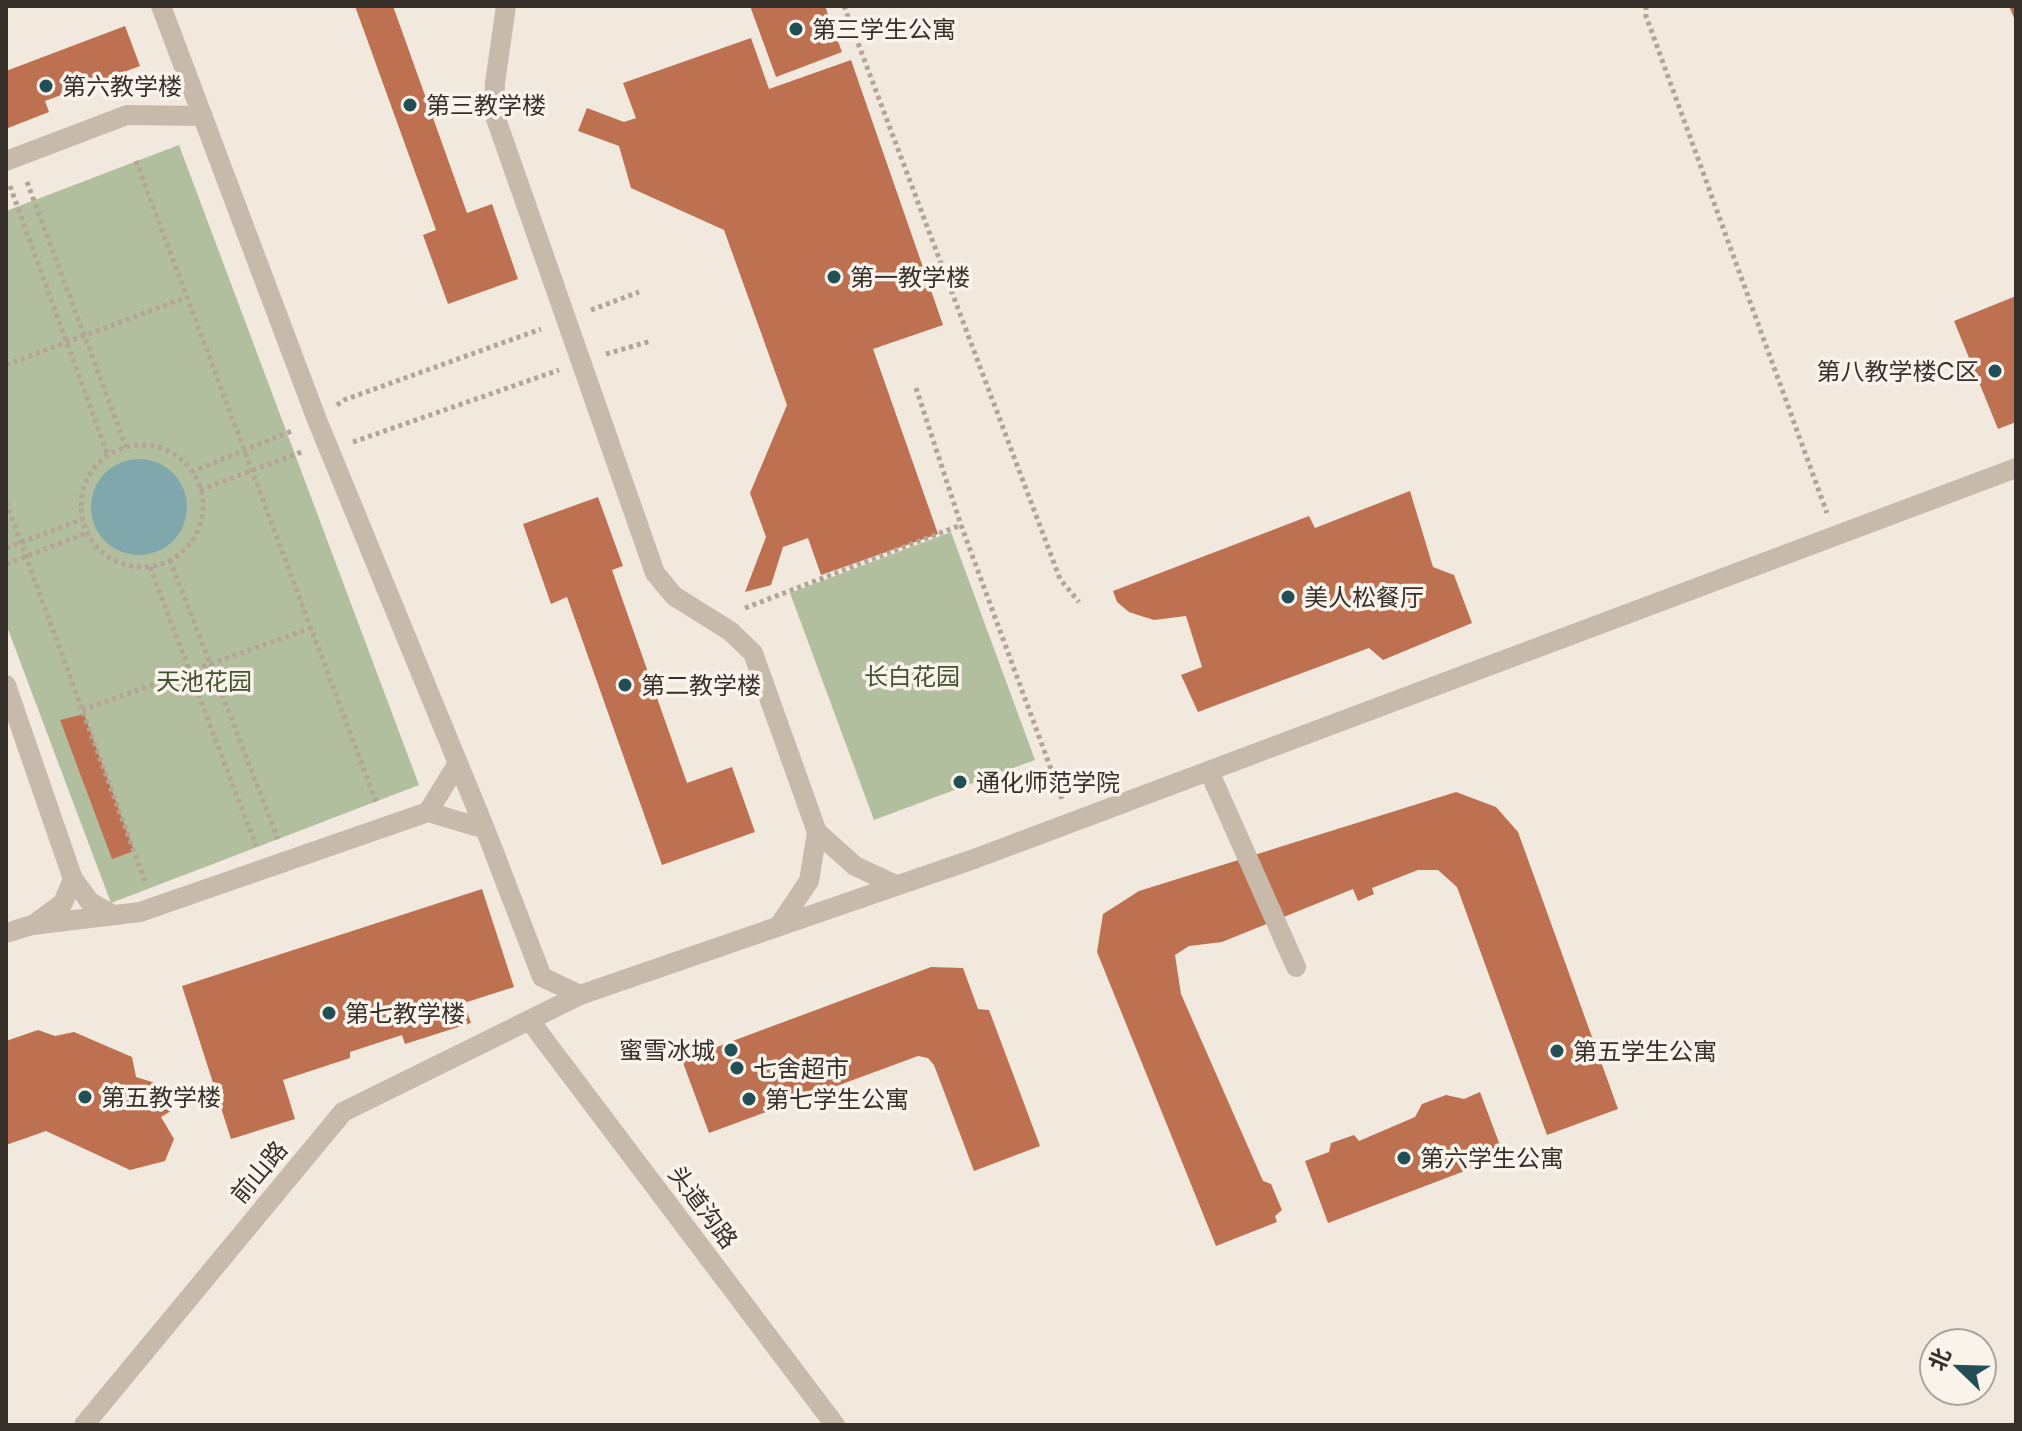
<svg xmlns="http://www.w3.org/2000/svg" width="2022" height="1431" viewBox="0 0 2022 1431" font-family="Poppins,'Noto Sans SC',sans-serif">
  <rect width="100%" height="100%" fill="#f1e9de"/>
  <path fill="#b2bf9f" d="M 179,145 L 419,785 L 111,903 L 6,624 L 6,211 Z
    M 951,532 L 1035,760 L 874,820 L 790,593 Z"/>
  <path fill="#7fa7ac" d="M91 507a48 48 0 1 1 96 0a48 48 0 1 1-96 0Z"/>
  <path fill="#be7150" d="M 355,6 L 393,6 L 467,213 L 492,204 L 518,279 L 448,304 L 423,235 L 436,230 Z
    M 750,6 L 825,6 L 842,52 L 776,77 Z
    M 2009,6 L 2016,6 L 2016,23 Z
    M 125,26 L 140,66 L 45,101 L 49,112 L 8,128 L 6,71 Z
    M 751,38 L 769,89 L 851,60 L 943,325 L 873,349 L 938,534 L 821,575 L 808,538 L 783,547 L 771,585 L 745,592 L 766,537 L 750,493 L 787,405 L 724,230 L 631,188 L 619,146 L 578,131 L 587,108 L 624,122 L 636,118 L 623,83 Z
    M 2016,296 L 2016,422 L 1998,429 L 1954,321 Z
    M 1410,491 L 1433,567 L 1454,575 L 1472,623 L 1383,660 L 1369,648 L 1198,712 L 1181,675 L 1202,667 L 1186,616 L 1154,620 L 1141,616 L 1129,612 L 1117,602 L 1113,591 L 1309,516 L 1315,528 Z
    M 598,497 L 623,566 L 612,570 L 687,783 L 732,767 L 755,832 L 662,865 L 567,597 L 551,604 L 523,524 Z
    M 84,714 L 134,851 L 112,859 L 60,720 Z
    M 1456,792 L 1496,807 L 1518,832 L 1618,1109 L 1547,1135 L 1457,887 L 1438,870 L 1418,870 L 1372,888 L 1374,894 L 1358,901 L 1353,889 L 1222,942 L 1189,946 L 1175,955 L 1181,994 L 1263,1181 L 1271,1184 L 1282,1210 L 1275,1216 L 1277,1222 L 1216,1246 L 1097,952 L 1103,914 L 1139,891 Z
    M 482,889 L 514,987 L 464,1003 L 471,1023 L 405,1044 L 402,1035 L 350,1052 L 350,1058 L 283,1080 L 295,1119 L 231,1139 L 182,986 Z
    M 931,967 L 963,968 L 978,1009 L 989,1010 L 1040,1146 L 974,1171 L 934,1065 L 928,1058 L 918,1056 L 709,1133 L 682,1060 Z
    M 38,1030 L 55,1036 L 74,1032 L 132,1057 L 136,1077 L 155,1083 L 171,1111 L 161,1117 L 174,1139 L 165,1161 L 130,1170 L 46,1131 L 6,1145 L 6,1041 Z
    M 1480,1092 L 1504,1156 L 1328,1223 L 1305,1161 L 1329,1152 L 1331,1143 L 1354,1135 L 1359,1141 L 1415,1117 L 1422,1104 L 1446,1095 L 1464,1099 Z"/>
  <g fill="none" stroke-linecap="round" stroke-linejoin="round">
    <path stroke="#b4a495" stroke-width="5" stroke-dasharray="4 4" stroke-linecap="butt" d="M 844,6 L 1060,579 L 1079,602
      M 1646,6 L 1646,16 L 1827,513
      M 136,161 L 376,802
      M 27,182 L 126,447
      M 10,186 L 108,456
      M 591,310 L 639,292
      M 606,354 L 651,341
      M 6,365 L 187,297
      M 916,388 L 961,525 L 1062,799
      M 337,405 L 344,400 L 541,329
      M 353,442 L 559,370
      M81 506a61 61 0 1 1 122 0a61 61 0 1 1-122 0Z
      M 191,472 L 294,430
      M 200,490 L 304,451
      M 6,502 L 146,884
      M 6,548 L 83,519
      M 170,560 L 278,839
      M 6,564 L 87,533
      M 150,567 L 256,846
      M 745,608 L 961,525
      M 82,710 L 311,628"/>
    <path stroke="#c8baab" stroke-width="20" d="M 161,6 L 317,420 L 485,829
      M 506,6 L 495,83 L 494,113 L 655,573 L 674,596 L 730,631 L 753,653 L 817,832 L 809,881 L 778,927
      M 6,161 L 127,115 L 203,116
      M 6,685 L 73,879 L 63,903 L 33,925
      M 1209,771 L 1296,967
      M 428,812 L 458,763
      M 817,832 L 855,866 L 896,885
      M 73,879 L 90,902 L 113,915
      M 6,933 L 32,925 L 140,912 L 428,812 L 485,829 L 542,977 L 580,995 L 974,859 L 2016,468
      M 530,1021 L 835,1425
      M 84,1425 L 343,1112 L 580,995"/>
  </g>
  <g fill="#224f55" stroke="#f9f3eb" stroke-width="3">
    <circle cx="796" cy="29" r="8"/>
    <circle cx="46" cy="86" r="8"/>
    <circle cx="410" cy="105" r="8"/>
    <circle cx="834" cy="277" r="8"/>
    <circle cx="1995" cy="371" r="8"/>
    <circle cx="1288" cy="597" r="8"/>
    <circle cx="625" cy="685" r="8"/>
    <circle cx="960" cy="782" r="8"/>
    <circle cx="329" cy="1013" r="8"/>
    <circle cx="731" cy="1050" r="8"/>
    <circle cx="1557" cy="1051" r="8"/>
    <circle cx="737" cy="1068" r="8"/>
    <circle cx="85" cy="1097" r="8"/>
    <circle cx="749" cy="1099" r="8"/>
    <circle cx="1404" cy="1158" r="8"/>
  </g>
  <g text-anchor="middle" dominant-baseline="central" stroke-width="7" stroke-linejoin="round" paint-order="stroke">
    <g font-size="24" fill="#372f2a" stroke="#f9f3eb" text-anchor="start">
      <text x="812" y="29">第三学生公寓</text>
      <text x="62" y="86">第六教学楼</text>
      <text x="426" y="105">第三教学楼</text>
      <text x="850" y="277">第一教学楼</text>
      <text x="1979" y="371" text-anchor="end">第八教学楼C区</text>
      <text x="1304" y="597">美人松餐厅</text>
      <text x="641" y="685">第二教学楼</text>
      <text x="976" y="782">通化师范学院</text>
      <text x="345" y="1013">第七教学楼</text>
      <text x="715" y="1050" text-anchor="end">蜜雪冰城</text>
      <text x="1573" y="1051">第五学生公寓</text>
      <text x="753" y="1068">七舍超市</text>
      <text x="101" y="1097">第五教学楼</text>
      <text x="765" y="1099">第七学生公寓</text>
      <text x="1420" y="1158">第六学生公寓</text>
    </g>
    <g font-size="24" fill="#44532f" stroke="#f9f3eb">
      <text x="912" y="676">长白花园</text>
      <text x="204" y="681">天池花园</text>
    </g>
    <g font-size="24" fill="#372f2a" stroke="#f9f3eb">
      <text transform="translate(259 1172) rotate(-50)">前山路</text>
      <text transform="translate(703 1207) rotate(53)">头道沟路</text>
    </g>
  </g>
  <rect width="2022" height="1431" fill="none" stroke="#372f2a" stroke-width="16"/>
  <g transform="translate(1958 1367) rotate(293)"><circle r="38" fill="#f9f3eb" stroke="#aba59e" stroke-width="2"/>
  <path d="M0-6L14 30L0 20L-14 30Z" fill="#224f55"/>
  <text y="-12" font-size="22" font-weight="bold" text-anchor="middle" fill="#372f2a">北</text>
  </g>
</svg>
